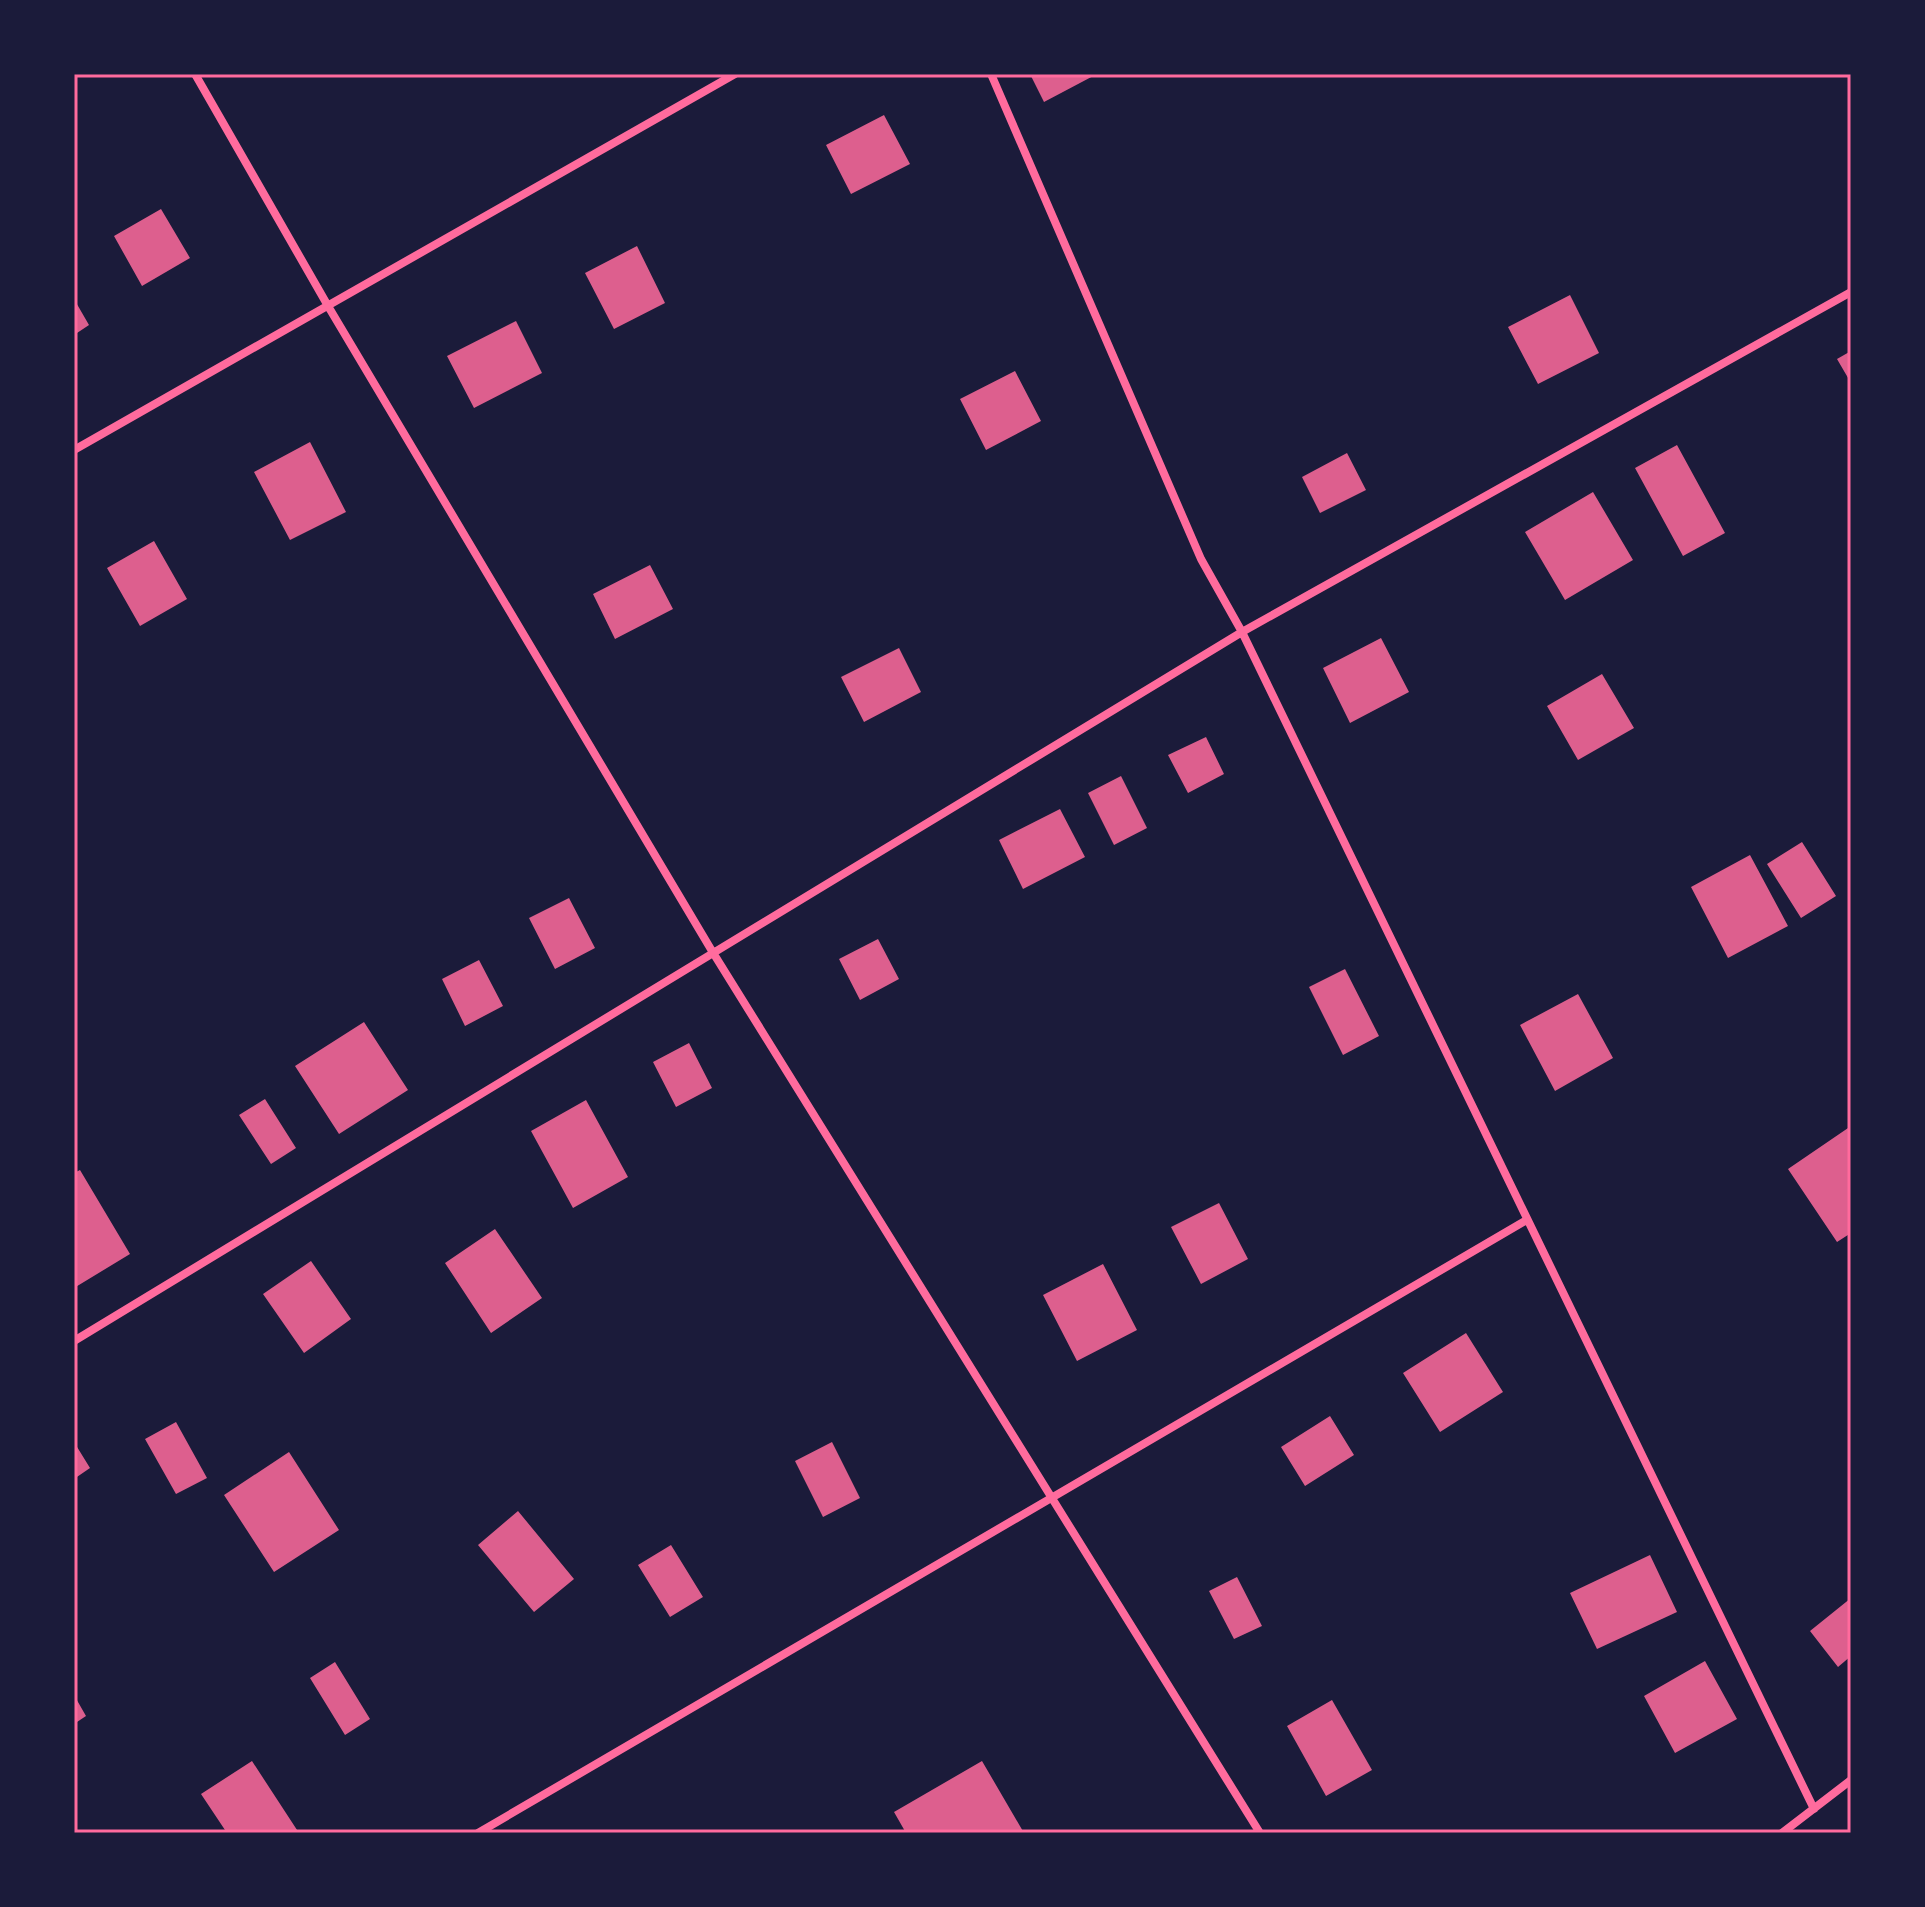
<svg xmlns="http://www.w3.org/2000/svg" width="1925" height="1907" viewBox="0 0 1925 1907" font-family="'PT Sans',sans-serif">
  <rect width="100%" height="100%" fill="#1b1b3a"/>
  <path fill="#dd5f8e" d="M 1030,74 L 1097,74 L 1044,102 Z
    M 884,115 L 910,164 L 851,194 L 826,145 Z
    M 161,209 L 190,258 L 142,286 L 114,236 Z
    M 637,246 L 665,303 L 614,329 L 585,273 Z
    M 1570,295 L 1599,353 L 1538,384 L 1508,327 Z
    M 74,299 L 89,325 L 74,335 Z
    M 516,321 L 542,373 L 474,408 L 447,356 Z
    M 1851,351 L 1851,383 L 1837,359 Z
    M 1015,371 L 1041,421 L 986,450 L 960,399 Z
    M 310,442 L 346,512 L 290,540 L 254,472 Z
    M 1677,445 L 1725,533 L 1683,556 L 1635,468 Z
    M 1347,453 L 1366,490 L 1320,513 L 1302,477 Z
    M 1593,492 L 1633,560 L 1565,600 L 1525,532 Z
    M 154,541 L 187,599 L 140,626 L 107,568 Z
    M 650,565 L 673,609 L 615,639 L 593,594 Z
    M 1381,638 L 1409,692 L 1350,723 L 1323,668 Z
    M 899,648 L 921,692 L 864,722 L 841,677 Z
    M 1602,674 L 1634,728 L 1578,760 L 1547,706 Z
    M 1206,737 L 1224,774 L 1188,793 L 1168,755 Z
    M 1121,776 L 1147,828 L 1114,845 L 1088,793 Z
    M 1060,809 L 1085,857 L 1023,889 L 999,840 Z
    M 1802,842 L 1836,896 L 1801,918 L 1767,864 Z
    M 1750,855 L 1788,926 L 1728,958 L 1691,887 Z
    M 569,898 L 595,948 L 555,969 L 529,918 Z
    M 878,939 L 899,979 L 860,1000 L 839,959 Z
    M 479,960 L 503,1006 L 465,1026 L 442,979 Z
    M 1345,969 L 1379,1036 L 1343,1055 L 1309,987 Z
    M 1578,994 L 1613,1058 L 1555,1091 L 1520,1025 Z
    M 364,1022 L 408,1090 L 339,1134 L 295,1066 Z
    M 689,1043 L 712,1088 L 676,1107 L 653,1062 Z
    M 265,1099 L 296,1148 L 271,1164 L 239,1115 Z
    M 586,1100 L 628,1177 L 573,1208 L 531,1131 Z
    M 1851,1126 L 1851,1233 L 1837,1242 L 1788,1169 Z
    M 80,1170 L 130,1254 L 74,1288 L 74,1173 Z
    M 1219,1203 L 1248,1259 L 1201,1284 L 1171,1227 Z
    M 495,1229 L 542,1298 L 491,1333 L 445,1263 Z
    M 311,1261 L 351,1319 L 304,1353 L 263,1294 Z
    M 1103,1264 L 1137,1330 L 1077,1361 L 1043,1295 Z
    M 1466,1333 L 1503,1392 L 1440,1432 L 1403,1373 Z
    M 1330,1416 L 1354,1455 L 1305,1486 L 1281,1447 Z
    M 176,1422 L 207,1478 L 176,1494 L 145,1439 Z
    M 74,1442 L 90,1468 L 74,1479 Z
    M 832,1442 L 860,1498 L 823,1517 L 795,1461 Z
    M 289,1452 L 339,1530 L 274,1572 L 224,1495 Z
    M 518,1511 L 574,1579 L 534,1612 L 478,1545 Z
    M 671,1545 L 703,1597 L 670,1617 L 638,1565 Z
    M 1650,1555 L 1677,1612 L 1597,1649 L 1570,1593 Z
    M 1237,1577 L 1262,1626 L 1234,1639 L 1209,1591 Z
    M 1851,1598 L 1851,1656 L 1838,1667 L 1810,1631 Z
    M 1705,1661 L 1737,1719 L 1675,1753 L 1644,1696 Z
    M 335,1662 L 370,1719 L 345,1735 L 310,1678 Z
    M 74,1695 L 86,1716 L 74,1724 Z
    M 1332,1700 L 1372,1770 L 1326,1796 L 1287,1726 Z
    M 252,1761 L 299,1833 L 227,1833 L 201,1794 Z
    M 982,1761 L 1024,1833 L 906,1833 L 894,1812 Z"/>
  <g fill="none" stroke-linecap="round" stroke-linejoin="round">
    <path stroke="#ff6b9d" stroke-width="8" d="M 195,74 L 328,306 L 712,951 L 1260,1833
      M 991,74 L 1201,559 L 1242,632 L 1814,1809
      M 74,450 L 735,74
      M 74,1341 L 1242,632 L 1851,292
      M 478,1833 L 1525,1221
      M 1782,1833 L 1851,1780"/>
  </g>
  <rect width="1925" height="1907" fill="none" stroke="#1b1b3a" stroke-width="152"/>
  <rect x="76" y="76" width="1773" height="1755" fill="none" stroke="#ff6b9d" stroke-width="3"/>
</svg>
